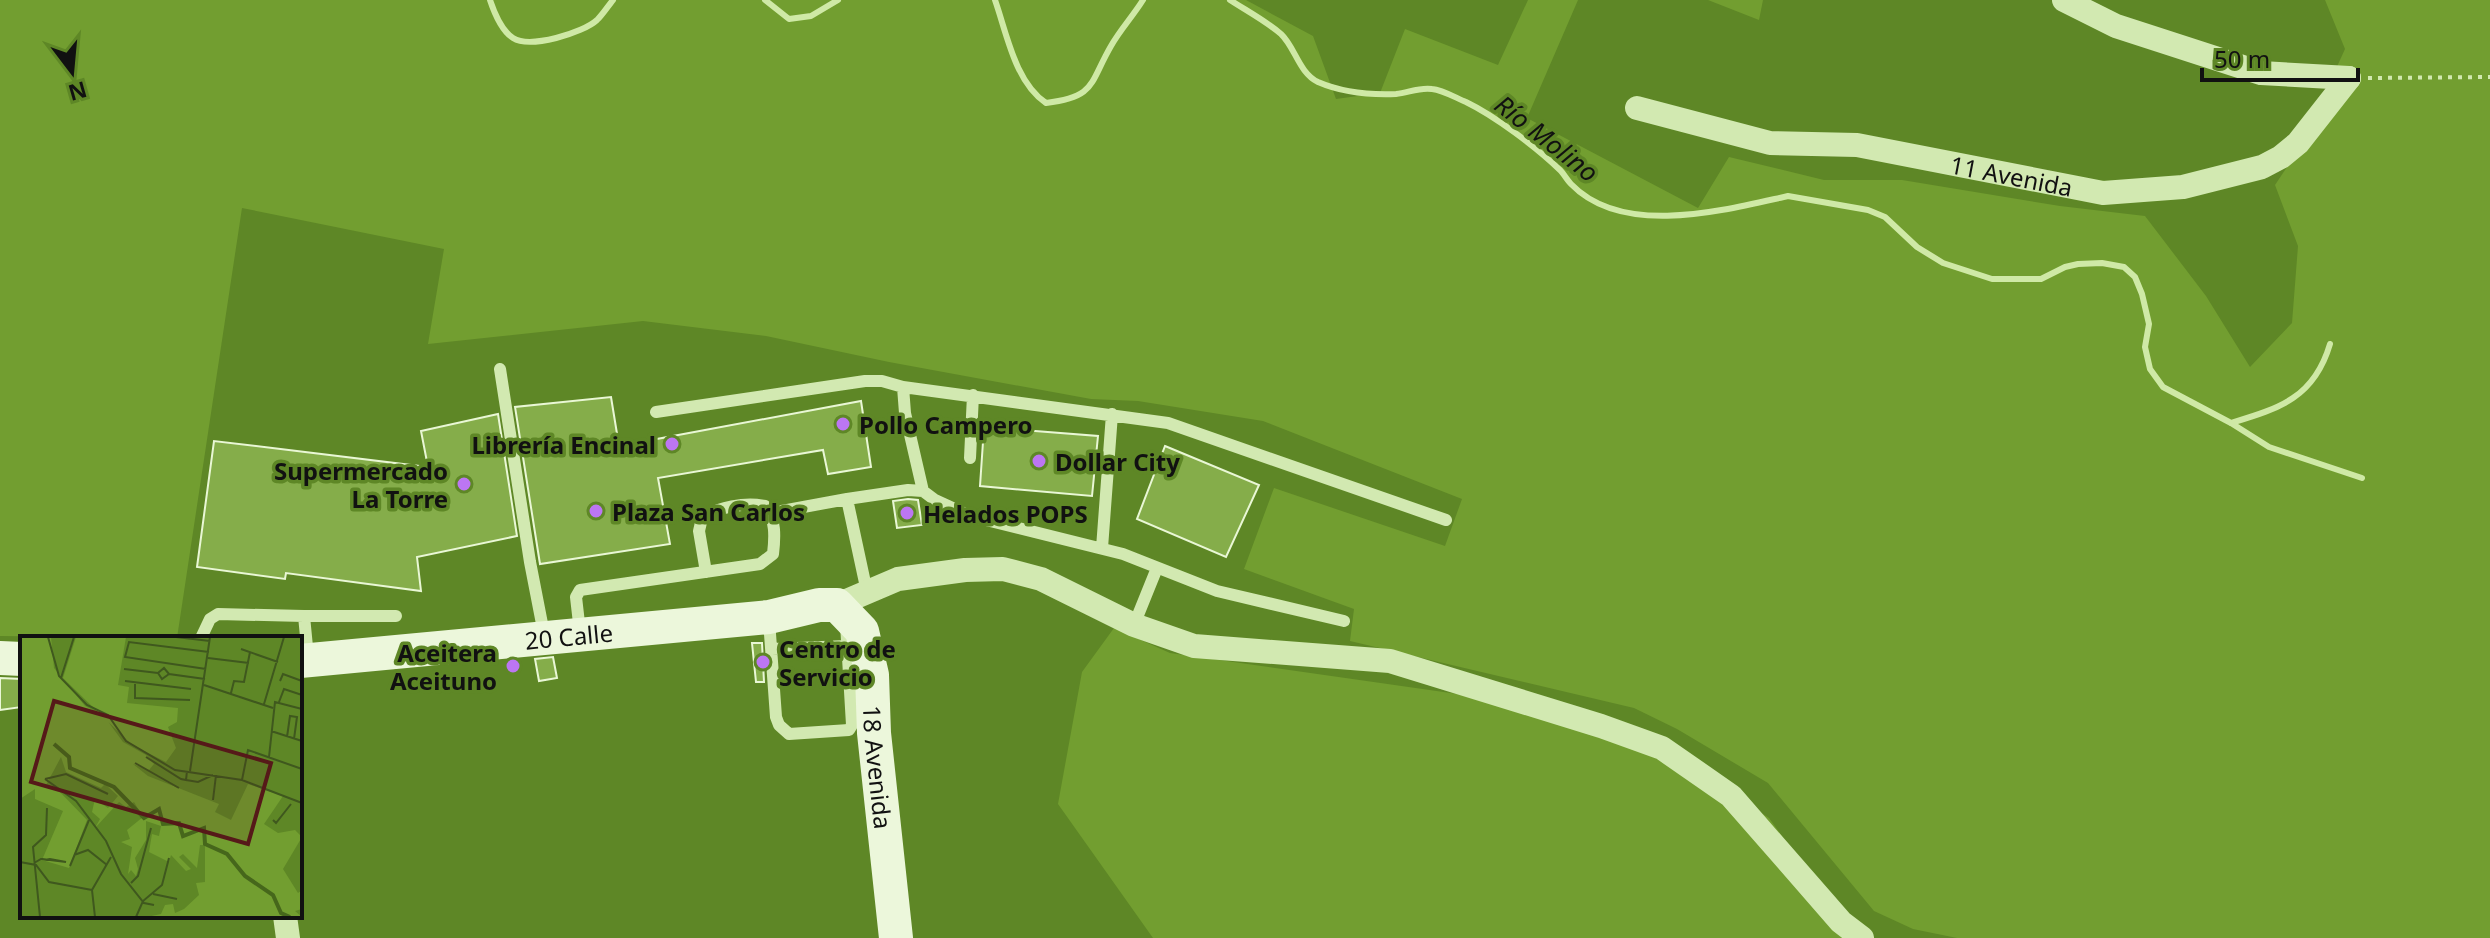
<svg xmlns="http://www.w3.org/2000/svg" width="2490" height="938" viewBox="0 0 2490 938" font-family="'Noto Sans',sans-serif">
  <rect width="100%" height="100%" fill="#5e8726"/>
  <path fill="#729e30" d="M 0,0 L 1246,0 L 1313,36 L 1336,99 L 1380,93 L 1405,29 L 1498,65 L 1528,0 L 1578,0 L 1527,118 L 1698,208 L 1729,157 L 1824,180 L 1902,180 L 2060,206 L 2145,216 L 2206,296 L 2250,367 L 2292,323 L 2298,246 L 2275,185 L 2301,146 L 2345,49 L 2325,0 L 2490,0 L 2490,938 L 1957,938 L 1913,929 L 1874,911 L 1768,783 L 1677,729 L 1634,708 L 1350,641 L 1354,609 L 1244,569 L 1274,488 L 1445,546 L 1462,499 L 1263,421 L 1138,401 L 1091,399 L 889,362 L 766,336 L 643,321 L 428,344 L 444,249 L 242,208 L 177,638 L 0,636 Z
    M 1708,0 L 1763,0 L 1759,20 Z
    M 1114,628 L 1170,653 L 1534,705 L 1671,753 L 1769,818 L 1843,921 L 1868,938 L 1153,938 L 1058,804 L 1082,672 Z"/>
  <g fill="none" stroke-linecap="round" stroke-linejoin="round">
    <path stroke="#cfe9a6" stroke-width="6" d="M 490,0 C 494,12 502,31 513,38 C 530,49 583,33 597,20 C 603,14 608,6 613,0
      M 765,0 L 789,19 L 811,16 L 838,0
      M 995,0 C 1007,34 1015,82 1046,103 C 1096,97 1089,84 1111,46 C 1120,30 1133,16 1143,0
      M 1230,0 C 1247,11 1266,21 1281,34 C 1295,47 1299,73 1318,82 C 1341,92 1371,95 1396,94 C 1408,93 1419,87 1432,89 C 1443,90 1456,98 1466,102 C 1495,116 1536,147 1560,170 C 1564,174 1567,180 1571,184 C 1623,238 1725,210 1788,196 L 1868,210 L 1885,217 L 1917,247 L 1943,263 L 1992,279 L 2041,279 L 2065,267 L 2078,264 L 2102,263 L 2124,267 L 2135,277 L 2142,294 L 2149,324 L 2145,347 L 2150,369 L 2163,387 L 2231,423 L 2269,447 L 2362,478
      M 2231,423 C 2280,408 2314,398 2330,344"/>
  </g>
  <path fill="#85ad4a" stroke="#e9f7d5" stroke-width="2" d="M 611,397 L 619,446 L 861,401 L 871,467 L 828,474 L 823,450 L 658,478 L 670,544 L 540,564 L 515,407 Z
    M 498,414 L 517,536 L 417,557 L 421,591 L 286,573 L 285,579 L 197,567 L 214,441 L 428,467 L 421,431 Z
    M 984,427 L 1098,436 L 1092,496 L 980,486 Z
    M 1165,446 L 1259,485 L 1226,557 L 1137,519 Z
    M 908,499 L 918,500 L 922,525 L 897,528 L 893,501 Z
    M 752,643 L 762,643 L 764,682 L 756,682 Z
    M 553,657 L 557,678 L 539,681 L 535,659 Z
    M 0,678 L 22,679 L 22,707 L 0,710 Z"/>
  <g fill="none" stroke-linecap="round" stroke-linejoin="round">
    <path stroke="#d2e9b1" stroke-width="4" stroke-dasharray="4 6" stroke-linecap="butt" d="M 2368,78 L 2490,77"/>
    <path stroke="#d2e9b1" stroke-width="12" d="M 500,369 L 530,562 L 544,634
      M 903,387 L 1168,423 L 1446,520
      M 656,412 L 865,381 L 882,381 L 903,387 L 905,413 L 923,491
      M 970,458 L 973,395
      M 771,513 L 847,499
      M 1102,548 L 1112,414
      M 867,592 L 847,499 L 908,490 L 923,491 L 935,500 L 970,516 L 1123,554 L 1217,591 L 1344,621
      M 769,620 L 776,717 L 779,725 L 789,734 L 849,730 L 852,725 L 846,624
      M 1134,625 L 1157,568
      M 580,632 L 576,597 L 580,590 L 760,564 L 773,554 C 775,537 776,519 765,506 C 745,502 718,507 702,518 L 699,531 L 706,572
      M 201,638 L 210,619 L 218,614 L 304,616
      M 772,649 L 847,646
      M 308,657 L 304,616 L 396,616"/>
    <g stroke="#d2e9b1" stroke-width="24">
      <path d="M 2064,0 L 2116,26 L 2261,73 L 2349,78"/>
      <path id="s1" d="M 1637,108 L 1770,143 L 1857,145 L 2103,193 L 2183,187 L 2262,167 L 2281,157 L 2298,143 L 2349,78"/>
      <path d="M 837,605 L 898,579 L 965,570 L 1003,569 L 1041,579 L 1134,625 L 1194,646 L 1390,661 L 1601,726 L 1662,748 L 1731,796 L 1841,922 L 1862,938"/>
      <path d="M 285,916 L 288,938"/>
    </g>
    <g stroke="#ecf7db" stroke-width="34">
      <path d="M 0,658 L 22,659"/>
      <path id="s2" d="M 300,661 L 769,617 L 819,605 L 837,605 L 862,631 L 872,675 L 874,733 L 896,938"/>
    </g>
  </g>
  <g fill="#bc76f2" stroke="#5e8726" stroke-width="3">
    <circle cx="843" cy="424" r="8"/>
    <circle cx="672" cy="444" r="8"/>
    <circle cx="1039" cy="461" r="8"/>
    <circle cx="464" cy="484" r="8"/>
    <circle cx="596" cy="511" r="8"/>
    <circle cx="907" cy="513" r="8"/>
    <circle cx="763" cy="662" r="8"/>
    <circle cx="513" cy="666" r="8"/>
  </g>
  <g text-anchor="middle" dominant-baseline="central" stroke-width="7" stroke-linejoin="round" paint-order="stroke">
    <g font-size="24" fill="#111" stroke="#5e8726">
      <text stroke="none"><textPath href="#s1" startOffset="382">11 Avenida</textPath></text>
      <text stroke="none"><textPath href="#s2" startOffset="270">20 Calle</textPath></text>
      <text stroke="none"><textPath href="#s2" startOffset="714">18 Avenida</textPath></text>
    </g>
    <g font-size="24" font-weight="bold" fill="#111" stroke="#5e8726" text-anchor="start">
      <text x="859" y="424">Pollo Campero</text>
      <text x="656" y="444" text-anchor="end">Librería Encinal</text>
      <text x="1055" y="461">Dollar City</text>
      <text x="448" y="470" text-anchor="end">Supermercado<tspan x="448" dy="28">La Torre</tspan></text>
      <text x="612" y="511">Plaza San Carlos</text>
      <text x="923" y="513">Helados POPS</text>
      <text x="779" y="648">Centro de<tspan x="779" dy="28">Servicio</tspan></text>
      <text x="497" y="652" text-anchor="end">Aceitera<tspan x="497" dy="28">Aceituno</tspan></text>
    </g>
    <g font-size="26" font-style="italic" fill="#111" stroke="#5e8726">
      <text transform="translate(1547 138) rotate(38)">Río Molino</text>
    </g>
  </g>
  <g transform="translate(20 636)">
    <rect width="282" height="282" fill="#5e8726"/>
    <path d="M 0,1 L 31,1 L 34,32 L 65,70 L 84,80 L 103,106 L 126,119 L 134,128 L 129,134 L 113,128 L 128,140 L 199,168 L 195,176 L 211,184 L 228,148 L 263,160 L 244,188 L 258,197 L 275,194 L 282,201 L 263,233 L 278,257 L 282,254 L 282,273 L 275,275 L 282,281 L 127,281 L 141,278 L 145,269 L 153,268 L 155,277 L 164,273 L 179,259 L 176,247 L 185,246 L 185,209 L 180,209 L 177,232 L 163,218 L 159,221 L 171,233 L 166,235 L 151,219 L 149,226 L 129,216 L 132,198 L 139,200 L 141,190 L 126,185 L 126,204 L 115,222 L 118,233 L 116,240 L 111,234 L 108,238 L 112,211 L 101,206 L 110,203 L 107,194 L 123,181 L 114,166 L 106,171 L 99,166 L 75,192 L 80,183 L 72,176 L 75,163 L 88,172 L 98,160 L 85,148 L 81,152 L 46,136 L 41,121 L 25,151 L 38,154 L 67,184 L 49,232 L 22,224 L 43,175 L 15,163 L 15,153 L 0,163 ZM 56,1 L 106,1 L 98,49 L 109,51 L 107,67 L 158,72 L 157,86 L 148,91 L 156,112 L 146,126 L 112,109 L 43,42 Z" fill="#729e30"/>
    <path fill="none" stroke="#46671b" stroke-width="4" d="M 34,108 L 49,121 L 50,132 L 94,151 L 124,182 L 139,173 L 143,188 L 159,187 L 163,200 L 184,192 L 185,208 L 207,218 L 225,240 L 253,259 L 261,277 L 270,281"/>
    <path fill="none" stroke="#3f581e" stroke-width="2" d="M 28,1 L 39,40 L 67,69 L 88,79 L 106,105 L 155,134 L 222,144 L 282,167M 156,1 L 190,5M 221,13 L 258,26M 188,22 L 229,27M 104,33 L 138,37M 186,33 L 105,21 L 109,6 L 189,16M 149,38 L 142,43 L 138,37 L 144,32 L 149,38 L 185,43M 41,42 L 54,1M 105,45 L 171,53M 260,45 L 263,38 L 282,45M 115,46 L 115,62 L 170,64M 184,49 L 253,72M 211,57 L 214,45 L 224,46 L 230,16M 259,66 L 264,53 L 282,59M 244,68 L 264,1M 251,95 L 282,105M 267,101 L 270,80 L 277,81 L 274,103M 126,121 L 161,143 L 166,144 L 167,135M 249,121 L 255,66 L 282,73M 115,127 L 159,152M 170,135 L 190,1M 25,143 L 56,165 L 86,205 L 101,238 L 124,267 L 134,269M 25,143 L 46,138 L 88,158M 166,144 L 178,146 L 193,139M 222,144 L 228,114 L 282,133M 193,164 L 196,139M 253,184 L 256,187 L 271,168M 54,219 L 68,214 L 87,229M 0,226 L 16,229 L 29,246 L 72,254M 14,227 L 21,223 L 22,223 L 27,224 L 30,223 L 46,226 L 22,223M 50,230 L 69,184M 111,247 L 118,240 L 131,192M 133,258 L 157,263M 20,281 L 13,211 L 26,199 L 27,172M 75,281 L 72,254 L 91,221M 116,281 L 123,265 L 142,249 L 149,222"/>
    <path fill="#561919" fill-opacity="0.15" stroke="#561919" stroke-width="4" d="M 34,65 L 251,127 L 228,208 L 11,146 Z"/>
    <rect width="282" height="282" fill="none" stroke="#111" stroke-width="4"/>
  </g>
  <g transform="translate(72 72) rotate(164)" stroke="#5e8726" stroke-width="6" paint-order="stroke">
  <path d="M0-6L14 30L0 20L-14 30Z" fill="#111111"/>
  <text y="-12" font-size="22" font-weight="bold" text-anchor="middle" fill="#111111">N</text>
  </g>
  <path d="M2202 68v12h156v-12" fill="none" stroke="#111111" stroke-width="4"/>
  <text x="2214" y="68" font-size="24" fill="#111111" stroke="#5e8726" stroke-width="6" paint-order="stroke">50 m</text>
</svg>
